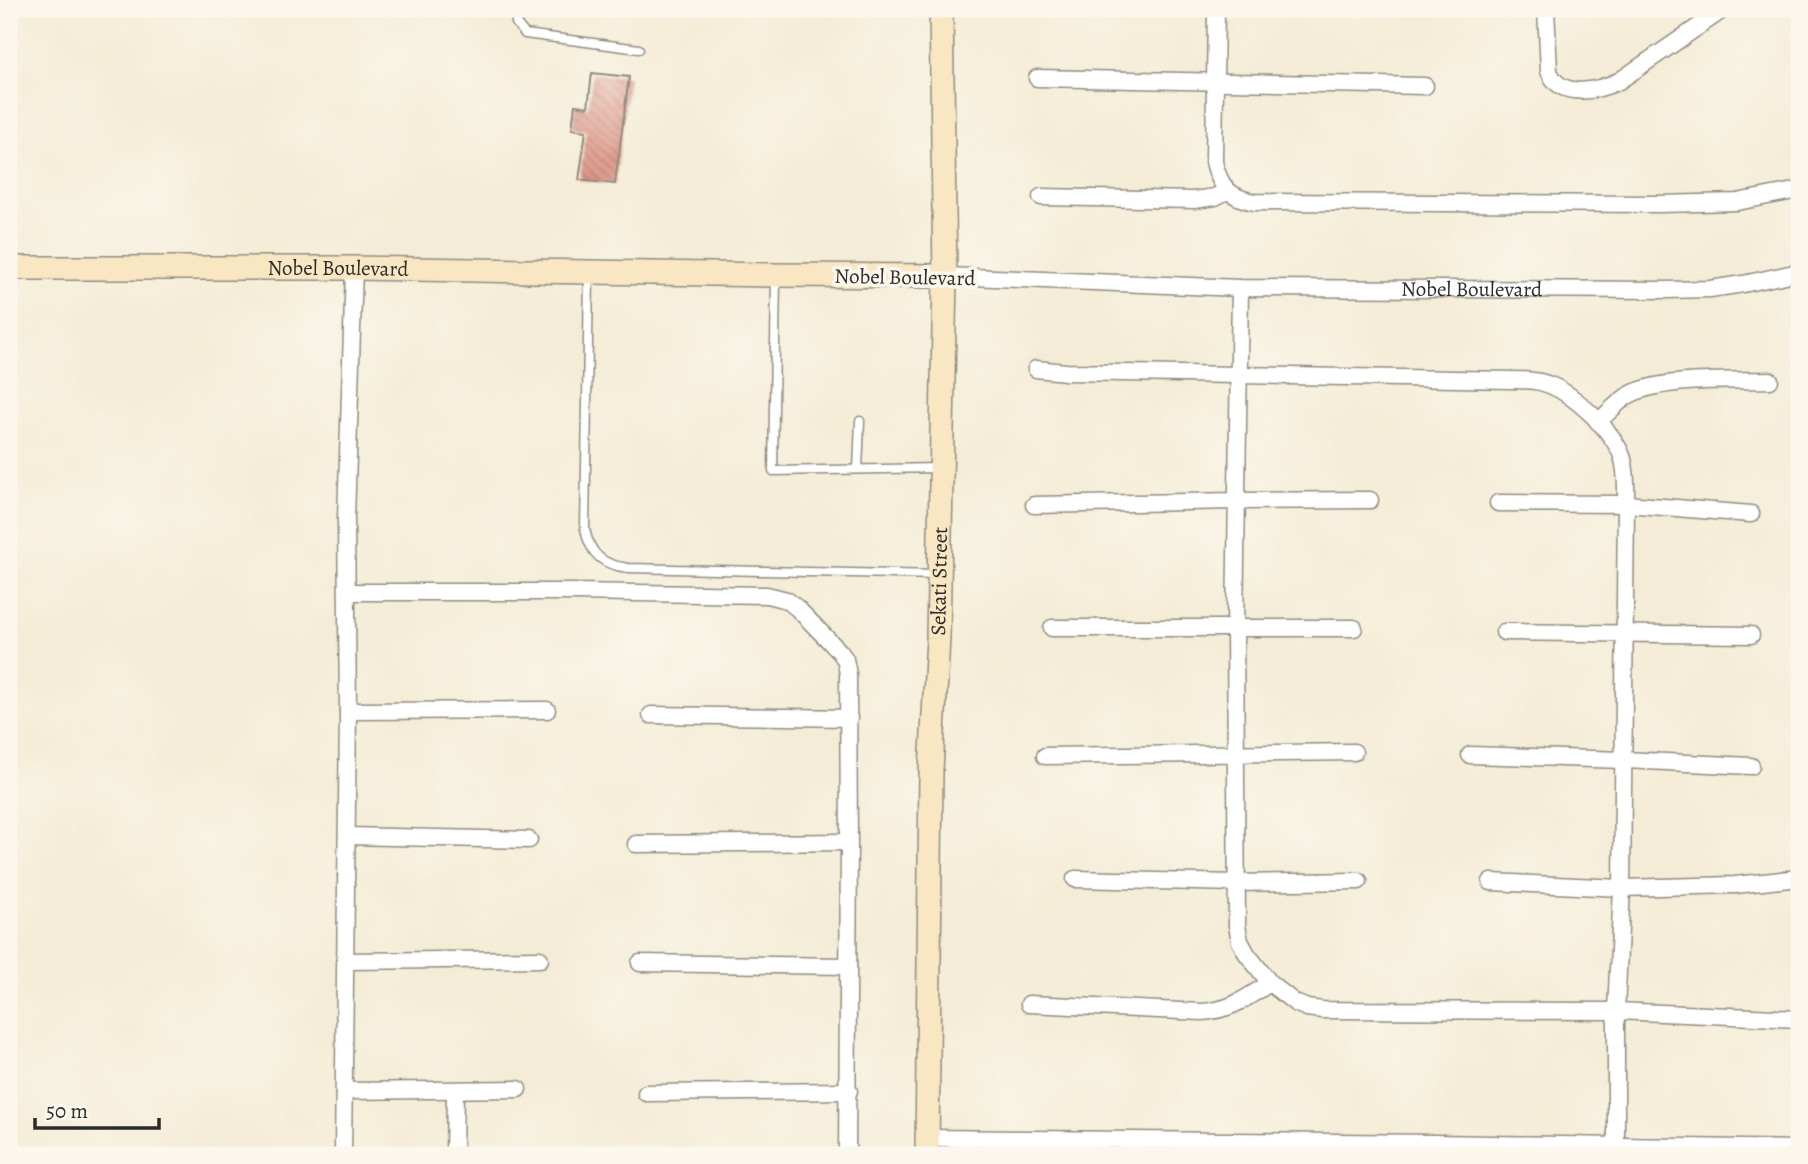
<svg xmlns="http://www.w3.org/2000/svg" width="1808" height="1164" viewBox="0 0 1808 1164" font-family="Alegreya,serif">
  <defs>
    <pattern id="building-back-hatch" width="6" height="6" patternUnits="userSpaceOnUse" patternTransform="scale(1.75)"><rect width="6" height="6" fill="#db8f80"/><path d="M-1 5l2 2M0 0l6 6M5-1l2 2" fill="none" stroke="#b27569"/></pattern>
  </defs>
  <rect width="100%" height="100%" fill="#fbf7ec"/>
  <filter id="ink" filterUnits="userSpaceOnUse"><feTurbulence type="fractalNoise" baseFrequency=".0143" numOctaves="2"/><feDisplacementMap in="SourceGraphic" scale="14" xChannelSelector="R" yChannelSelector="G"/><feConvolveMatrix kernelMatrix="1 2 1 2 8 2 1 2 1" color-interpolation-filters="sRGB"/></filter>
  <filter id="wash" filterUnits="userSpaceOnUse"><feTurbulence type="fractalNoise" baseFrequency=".00686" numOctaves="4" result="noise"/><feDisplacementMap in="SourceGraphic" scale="28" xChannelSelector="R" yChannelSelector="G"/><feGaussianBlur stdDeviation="1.57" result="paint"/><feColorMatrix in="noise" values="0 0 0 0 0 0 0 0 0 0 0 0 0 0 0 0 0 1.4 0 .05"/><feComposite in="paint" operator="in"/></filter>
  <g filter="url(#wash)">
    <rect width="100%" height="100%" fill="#f4ecd6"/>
    <g id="blocks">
      <path fill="url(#building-back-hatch)" d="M 592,73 L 629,77 L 615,184 L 579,180 L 586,131 L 572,129 L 575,105 L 588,107 Z"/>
    </g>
  </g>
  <g filter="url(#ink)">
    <use href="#blocks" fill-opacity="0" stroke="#908c80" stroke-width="2"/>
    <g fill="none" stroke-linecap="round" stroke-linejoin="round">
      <defs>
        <path id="lane" d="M 515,9 L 516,23 L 525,34 L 639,49
          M 589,275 L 585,529 C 590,555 603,565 628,568 L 937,575
          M 776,278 L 773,471 L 938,468
          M 858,469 L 860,421"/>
        <g id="street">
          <path d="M 1216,9 L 1214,162 C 1220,187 1229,197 1254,202 L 1659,204 L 1737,202 L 1799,190"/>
          <path d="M 1546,9 L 1549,71 C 1560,100 1597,91 1619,81 L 1724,9"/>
          <path d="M 1037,78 L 1425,86"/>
          <path d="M 1041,197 L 1194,200 L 1215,197 L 1227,191"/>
          <path id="s1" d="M 945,276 L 1240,288 L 1667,290 L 1710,289 L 1743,284 L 1799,272"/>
          <path d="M 1240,288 L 1235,627 L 1237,926 L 1240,941 L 1247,954 L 1270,983 L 1295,1003 L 1307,1008 L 1322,1010 L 1616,1011 L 1799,1019"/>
          <path d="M 1036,369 L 1066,372 L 1512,380 C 1525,380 1538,380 1550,385 C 1575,395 1612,430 1622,456 C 1627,471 1626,489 1626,504 L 1622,888 L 1616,1011 L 1616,1146"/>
          <path d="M 1598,422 C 1607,414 1616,404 1626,397 C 1655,377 1734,381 1770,380"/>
          <path d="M 1498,503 L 1626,504 L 1751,514"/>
          <path d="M 1034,505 L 1236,501 L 1370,500"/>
          <path d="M 347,592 L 572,592 L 767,595 L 787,600 L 798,609 L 840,652 L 845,659 L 848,674 L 849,842 L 847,1155"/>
          <path d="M 1052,628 L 1354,628"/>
          <path d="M 1504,632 L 1751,635"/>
          <path d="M 348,711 L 547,710"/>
          <path d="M 651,715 L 849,718"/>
          <path d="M 1470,755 L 1624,760 L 1751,766"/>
          <path d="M 1045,756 L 1354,752"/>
          <path d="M 347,836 L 529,840"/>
          <path d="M 636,844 L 849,842"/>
          <path d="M 1075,879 L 1236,883 L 1359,881"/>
          <path d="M 1491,882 L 1622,888 L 1735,885 L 1799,878"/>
          <path d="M 346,961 L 540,959"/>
          <path d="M 640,963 L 848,966"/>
          <path d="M 1029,1004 L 1202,1012 C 1232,1010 1246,998 1270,983"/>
          <path d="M 344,1091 L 518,1089"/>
          <path d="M 646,1093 L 849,1091"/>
          <path d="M 927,1138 L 1435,1143 L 1799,1149"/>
          <path d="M 343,1155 L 348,711 L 346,519 L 354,268"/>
          <path d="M 454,1155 L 455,1090"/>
        </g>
        <g id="secondary">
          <path id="s2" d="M 9,268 L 354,268 L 776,275 L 945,276"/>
          <path id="s3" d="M 927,1155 L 931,771 L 938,638 L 945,276 L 941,9"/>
        </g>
      </defs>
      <use href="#lane" stroke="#908c80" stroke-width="11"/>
      <use href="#street" stroke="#908c80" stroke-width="19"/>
      <use href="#secondary" stroke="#908c80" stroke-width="26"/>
      <use href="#lane" stroke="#fff" stroke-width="8"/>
      <use href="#street" stroke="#fff" stroke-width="16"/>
      <use href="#secondary" stroke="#f9e7c3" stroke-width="23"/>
    </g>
  </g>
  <g text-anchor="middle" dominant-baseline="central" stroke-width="7" stroke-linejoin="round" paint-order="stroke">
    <g font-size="21" fill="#2b2b2b" stroke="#fbf7ec">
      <text stroke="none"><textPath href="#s2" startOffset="329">Nobel Boulevard</textPath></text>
      <text transform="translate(905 277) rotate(1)">Nobel Boulevard</text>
      <text stroke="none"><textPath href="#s1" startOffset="527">Nobel Boulevard</textPath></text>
      <text stroke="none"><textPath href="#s3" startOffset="574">Sekati Street</textPath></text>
    </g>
  </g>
  <rect width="1808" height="1164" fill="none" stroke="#fbf7ec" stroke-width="35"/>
  <path d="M35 1118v10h124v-10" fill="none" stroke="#2b2b2b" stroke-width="3.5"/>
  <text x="46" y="1118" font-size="21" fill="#2b2b2b" stroke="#fbf7ec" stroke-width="5" paint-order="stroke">50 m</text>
</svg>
